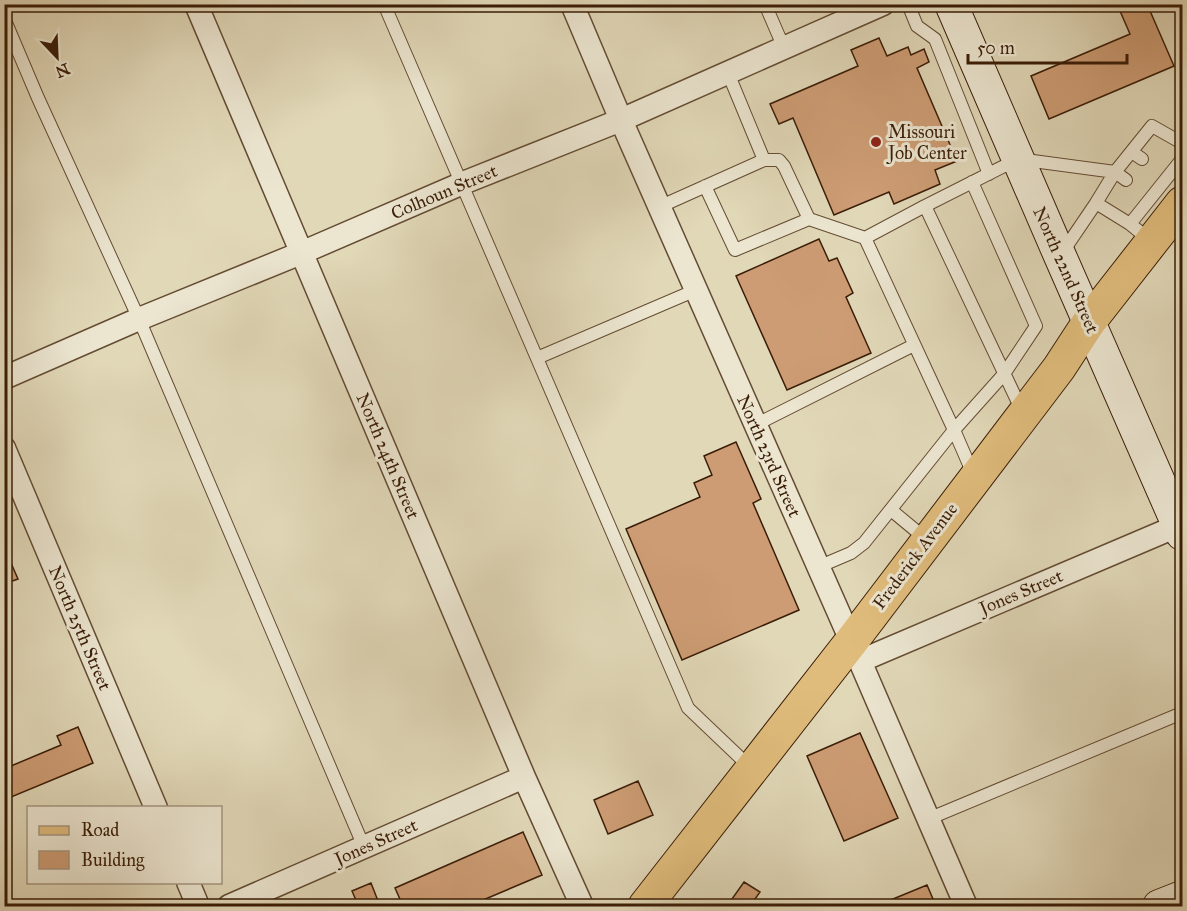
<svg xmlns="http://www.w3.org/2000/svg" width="1187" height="911" font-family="'IM FELL Great Primer',serif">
<rect width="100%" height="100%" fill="#e1d8b8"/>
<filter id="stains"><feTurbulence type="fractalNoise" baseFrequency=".00333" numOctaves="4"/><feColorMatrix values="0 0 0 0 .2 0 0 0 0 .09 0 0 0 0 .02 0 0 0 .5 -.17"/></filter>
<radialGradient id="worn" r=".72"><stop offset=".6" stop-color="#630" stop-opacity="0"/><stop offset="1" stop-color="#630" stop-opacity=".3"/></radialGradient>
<path fill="#cd9c74" stroke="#3a1d07" stroke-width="1.5" d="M1117,4H1147L1174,66L1049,119L1031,76L1130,34Z
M879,38L887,56L908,47L911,55L924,49L929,62L917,68L957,161L935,170L940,184L894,204L889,192L834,215L793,118L779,124L770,104L858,66L851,50Z
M819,239L829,261L837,258L853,293L846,297L871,353L787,390L736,276Z
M736,442L761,499L753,503L799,610L682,660L626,529L700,497L694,483L712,475L704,456Z
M4,547L18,579L4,584Z
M78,727L93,763L4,800V750L11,766L61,745L57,736Z
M860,733L898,818L844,841L807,756Z
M638,781L653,815L608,834L594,800Z
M523,832L542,875L469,906H403L395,888Z
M744,882L760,892L750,906H727Z
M371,883L380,906H354L358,905L352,891Z
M927,885L936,906H876Z"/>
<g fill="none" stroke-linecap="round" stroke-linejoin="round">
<defs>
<path id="lane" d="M384,4L688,708L751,768
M765,4L784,48
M908,4L917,26L935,39L989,174
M4,18L38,98L139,319L364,847
M1132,152L1142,159
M972,182L1036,326L1004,374L954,430L974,476
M705,186L735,250L809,219L784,166L779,160H764
M659,207L764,160L728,73
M809,219L865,238
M1130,224L1182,159
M1151,241L1130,224L1096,203L1115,172L1152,126L1182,143
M1062,253L1096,203
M537,358L696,290
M1023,413L925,206L1018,159L1115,172L1126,180
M755,425L914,345
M891,510L926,539
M818,567L851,553L864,543L954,430L865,238L925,206
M928,819L1182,713"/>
<path id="street" d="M196,4L524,777L582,906
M572,4L621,120L860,661L966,906
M4,378L139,319L301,253L463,183L621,120L883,4
M4,448L156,808
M860,661L1182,524
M188,882L198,906
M229,906L524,777"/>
<path id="secondary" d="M951,4L1060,256L1182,534
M1159,906L1182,897"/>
<path id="primary" d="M645,906L851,642L1059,368L1089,322L1182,203"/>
</defs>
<use href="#lane" stroke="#644c33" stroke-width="14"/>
<use href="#street" stroke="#644c33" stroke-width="25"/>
<use href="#secondary" stroke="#3a1d07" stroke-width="34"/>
<use href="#primary" stroke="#3a1d07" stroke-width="35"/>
<use href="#lane" stroke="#ece6d1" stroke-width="12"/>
<use href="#street" stroke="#ece6d1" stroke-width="22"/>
<use href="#secondary" stroke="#ece6d1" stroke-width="32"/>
<use href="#primary" stroke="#e0bc7c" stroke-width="33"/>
</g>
<circle fill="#8f2418" stroke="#ece6d1" stroke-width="2" cx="876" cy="142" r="6"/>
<g text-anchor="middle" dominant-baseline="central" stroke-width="6" stroke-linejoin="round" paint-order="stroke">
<g font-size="18" fill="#3a1d07" stroke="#ece6d1" text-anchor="start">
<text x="888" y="132">Missouri<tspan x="888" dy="21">Job Center</tspan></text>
</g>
<g font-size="18" fill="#3a1d07" stroke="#ece6d1">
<text transform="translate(444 192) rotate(-23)">Colhoun Street</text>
<text transform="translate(1066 270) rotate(66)">North 22nd Street</text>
<text transform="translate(388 456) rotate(67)">North 24th Street</text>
<text transform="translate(769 456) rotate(66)">North 23rd Street</text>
<text transform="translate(915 556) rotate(-53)">Frederick Avenue</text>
<text transform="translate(1021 592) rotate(-23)">Jones Street</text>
<text transform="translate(80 628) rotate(67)">North 25th Street</text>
<text transform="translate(376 842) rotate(-24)">Jones Street</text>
</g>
</g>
<rect width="1187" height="911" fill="none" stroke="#e1d8b8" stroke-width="24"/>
<rect x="6" y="6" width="1175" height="899" fill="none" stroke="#3a1d07" stroke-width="3"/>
<rect x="12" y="12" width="1163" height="887" fill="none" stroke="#3a1d07" stroke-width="1.5"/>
<rect x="27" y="806" width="195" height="78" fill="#ece6d1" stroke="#a59680" stroke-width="1.5"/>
<rect x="39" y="826" width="30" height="9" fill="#e0bc7c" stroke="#a59680" stroke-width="1.5"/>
<text x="81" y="836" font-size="18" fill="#3a1d07">Road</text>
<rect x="39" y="851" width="30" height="18" fill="#cd9c74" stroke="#a59680" stroke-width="1.5"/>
<text x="81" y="866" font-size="18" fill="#3a1d07">Building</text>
<g transform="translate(57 57) rotate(157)" stroke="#ece6d1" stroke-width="4.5" paint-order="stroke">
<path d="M0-4.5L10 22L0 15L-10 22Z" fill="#3a1d07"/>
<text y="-9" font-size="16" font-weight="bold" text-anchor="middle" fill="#3a1d07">N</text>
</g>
<path d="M968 54v9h159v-9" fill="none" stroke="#3a1d07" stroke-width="3"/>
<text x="977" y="54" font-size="18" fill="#3a1d07" stroke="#ece6d1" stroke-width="4.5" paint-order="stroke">50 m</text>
<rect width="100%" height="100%" filter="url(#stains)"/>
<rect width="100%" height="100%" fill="url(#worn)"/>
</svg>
